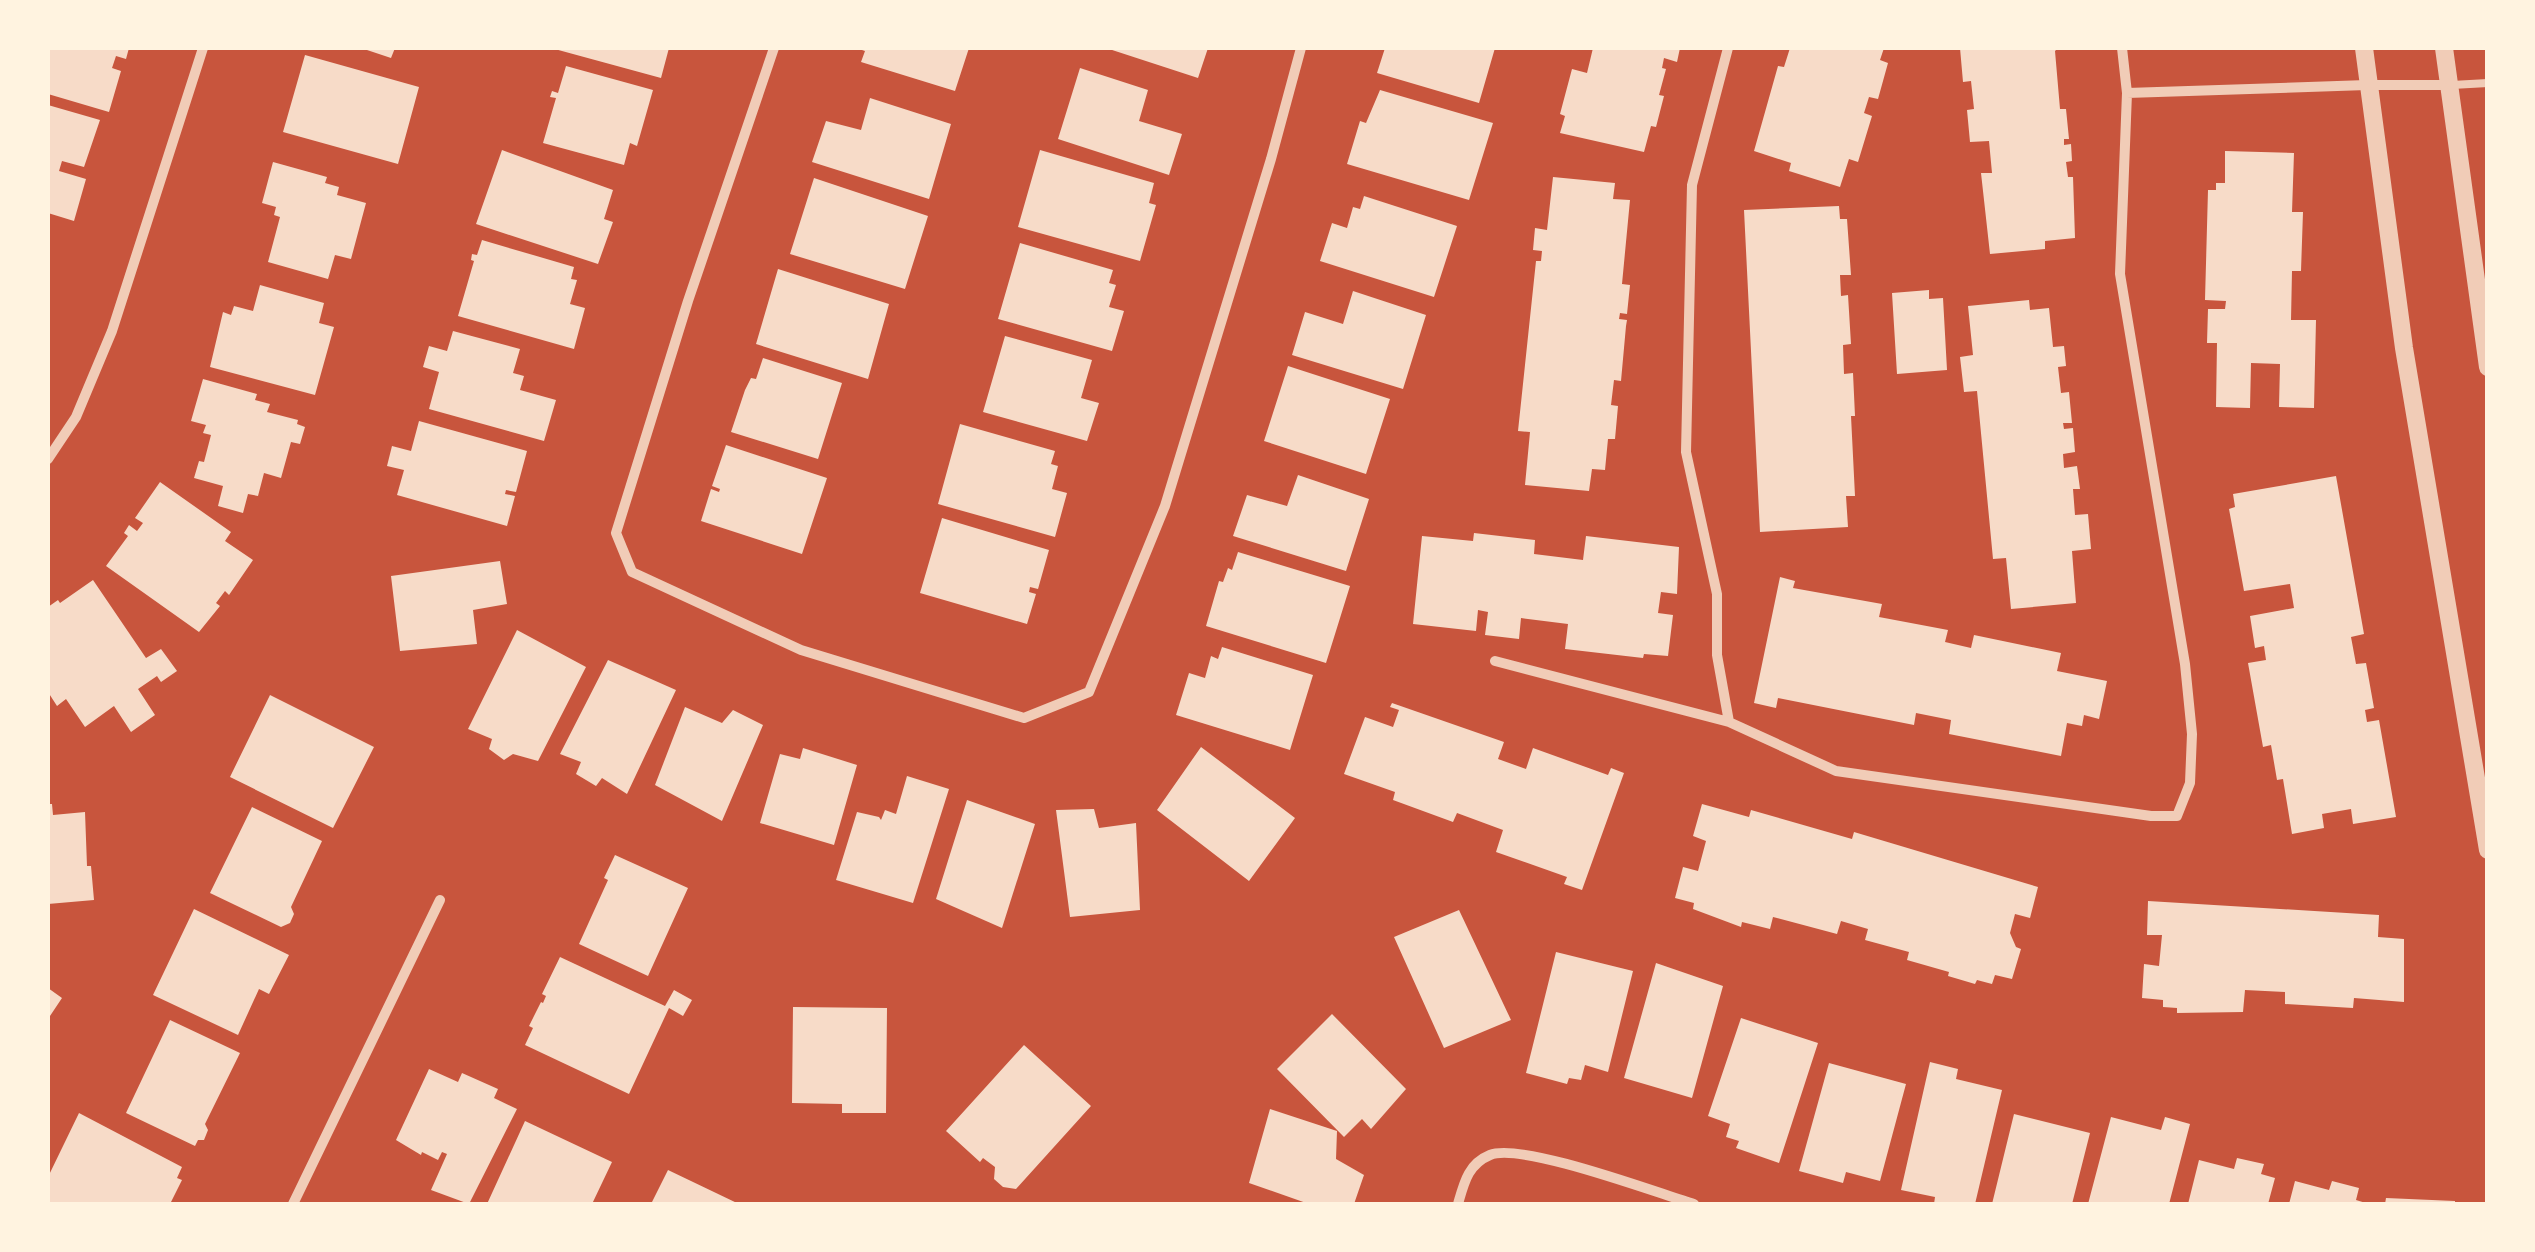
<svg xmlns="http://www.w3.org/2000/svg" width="2535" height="1252" font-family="Inter,sans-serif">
<rect width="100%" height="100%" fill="#c8553d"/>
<path fill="#f7dbc8" d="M48,48H129L126,59L116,56L112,68L121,71L109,112L48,94Z
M361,48H395L391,58Z
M551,48H669L661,78Z
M856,48H969L955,91L861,62L865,51Z
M1106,48H1208L1198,78Z
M1385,48H1495L1479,103L1377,73Z
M1593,48H1680L1677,62L1664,58L1662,68L1666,69L1659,95L1664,96L1656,127L1651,126L1644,152L1560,133L1565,116L1560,114L1572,69L1587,73Z
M1790,48H1884L1880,60L1888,63L1878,99L1869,97L1864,113L1872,116L1858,162L1849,159L1840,187L1789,171L1791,163L1754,151L1778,66L1784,67Z
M1960,48H2058L2055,51L2060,109H2066L2069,139H2064V145L2071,144L2072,161L2066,162L2068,177H2073L2075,238L2045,241V249L1990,254L1981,173H1992L1989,141L1970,142L1967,110L1974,109L1971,81L1963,82Z
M305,55L419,87L398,164L283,132Z
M566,66L653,90L637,146L630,143L624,165L543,143L556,98L550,97L552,91L558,93Z
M1080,68L1148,90L1139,121L1182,134L1169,175L1058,139Z
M1380,90L1493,123L1469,200L1347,164L1360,121L1366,123Z
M870,98L951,124L929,199L812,162L826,121L861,130Z
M48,105L100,120L84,167L62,161L59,171L86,179L74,221L48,213Z
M502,150L613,190L604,219L613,222L598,264L476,224Z
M1040,150L1154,183L1149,203L1156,205L1140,261L1018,227Z
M2225,151L2294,153L2292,212H2303L2301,271H2292L2291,320H2316L2314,408L2279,407L2280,364L2251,363L2250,408L2216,407L2217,343H2207L2208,309H2225L2226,301L2205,300L2208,190H2216V183H2225Z
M273,162L327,177L325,183L339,187L337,195L366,203L351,259L335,255L328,279L268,262L280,217L274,215L276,207L262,203Z
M1553,177L1615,183L1613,199L1630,200L1622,284L1630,285L1627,314L1620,313L1619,319L1627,320L1626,326L1621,381L1614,380L1611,405L1618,406L1615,439H1608L1605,470L1592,469L1589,491L1525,485L1530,432L1518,431L1536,261H1541L1542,251L1533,250L1535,228L1547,230Z
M814,178L928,216L905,289L790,254Z
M1364,196L1457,226L1434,297L1320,261L1332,223L1347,228L1353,207L1360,209Z
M1839,206L1840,219H1847L1851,275H1840L1841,296L1848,295L1851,344L1843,345L1844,374L1853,373L1855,416H1851L1855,496H1846L1848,527L1760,532L1744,210Z
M482,240L574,267L571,279L577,280L570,304L585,308L574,349L458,316L474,261L471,260L472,254L477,255Z
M1020,243L1113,270L1109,283L1116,285L1109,307L1124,311L1112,351L998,319Z
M778,269L889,304L868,379L756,344Z
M260,285L324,303L319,323L334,327L315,395L210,367L223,312L231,315L234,306L253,311Z
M1929,290V299L1943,298L1947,370L1897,374L1892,293Z
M1353,291L1426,315L1403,389L1292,355L1305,312L1343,324Z
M2029,300L2030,310L2049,308L2053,347L2064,346L2066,366L2058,367L2061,393L2069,392L2072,423H2063L2064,429L2073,428L2075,452L2063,454L2064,468L2077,466L2080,489H2073L2075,515L2088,514L2091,549L2072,551L2076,603L2011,609L2006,558L1993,559L1977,391L1964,392L1960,357L1973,355L1968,306Z
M453,331L520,349L513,373L524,376L520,390L556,400L544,441L429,409L439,372L423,367L429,346L447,351Z
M1005,336L1092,360L1081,398L1099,403L1087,441L983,412Z
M763,358L842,383L818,459L731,432L745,390L751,378L756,379Z
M1288,366L1390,399L1366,474L1264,441Z
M203,379L257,394L255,400L270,404L267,412L298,420L297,424L305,427L300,444L291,442L281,478L264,473L258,496L248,494L243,513L218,506L223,486L194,478L199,461L204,462L211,435L203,433L206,425L191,421Z
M419,421L527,451L516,492L506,490L505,494L515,496L507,526L397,495L404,470L387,466L392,446L411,451Z
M960,424L1055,451L1051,464L1058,466L1052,489L1067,493L1055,537L938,504Z
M726,445L827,478L802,554L701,521L711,489L719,492L720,489L712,486Z
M1298,475L1369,499L1346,571L1233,536L1247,495L1287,506Z
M2336,476L2364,634L2351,637L2356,664L2366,663L2374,708L2365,710L2367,722L2379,720L2396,817L2353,824L2351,809L2322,814L2324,828L2292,834L2283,779L2277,780L2271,745L2263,747L2248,663L2266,660L2264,646L2255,648L2250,616L2294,608L2290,584L2244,591L2229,509L2235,507L2233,494Z
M160,482L231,532L225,541L253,560L229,595L225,591L216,603L220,606L199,632L106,566L128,536L124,533L129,525L137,531L143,523L135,518Z
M942,518L1049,550L1038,589L1030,587L1029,592L1036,594L1027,624L920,593Z
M1474,533L1535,540L1534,554L1583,560L1586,536L1679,547L1677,594L1661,592L1658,613L1673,615L1668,656L1644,654L1643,658L1565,649L1568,624L1521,618L1519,639L1485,635L1488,612L1478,610L1476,631L1413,624L1422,536L1473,541Z
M1238,552L1350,586L1326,663L1206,626L1219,581L1223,582L1228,568L1232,570Z
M500,561L507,604L473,610L477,644L400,651L391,576Z
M1780,577L1795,581L1793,588L1882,604L1879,617L1948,630L1945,642L1971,648L1974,635L2061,653L2057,671L2107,681L2099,719L2084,715L2082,726L2067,723L2061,756L1949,734L1951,720L1916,713L1914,725L1778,698L1776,708L1754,703Z
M93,580L146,658L161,649L177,671L161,682L157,676L138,689L155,715L131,732L114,706L85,727L66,699L57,706L48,692V607L58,600L60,603Z
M517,630L586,667L538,761L513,754L504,760L489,749L492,739L468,729Z
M1222,647L1313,675L1290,750L1176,715L1189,673L1205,678L1211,656L1218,659Z
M608,660L676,690L627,794L602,778L596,786L576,774L581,762L560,754Z
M270,695L374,747L333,828L230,777Z
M1392,703L1504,742L1498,759L1526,769L1533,748L1608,775L1611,768L1624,773L1582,890L1564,884L1567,877L1496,852L1503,830L1457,813L1453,822L1393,800L1395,792L1344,774L1365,717L1393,727L1399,710L1390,707Z
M685,707L722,723L733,710L763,725L722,821L655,785Z
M1201,747L1295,818L1249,881L1157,810Z
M803,748L857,765L834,845L760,823L780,754L800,759Z
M907,776L949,789L913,903L836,880L857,812L879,817L881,820L885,810L896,814Z
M967,800L1035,824L1002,928L936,899Z
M48,804H52L53,815L85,812L87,866H91L94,900L48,904Z
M1702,804L1749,817L1751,810L1852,839L1854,832L2038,887L2030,918L2015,914L2010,933L2016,947L2021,949L2012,979L1995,975L1992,984L1977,980L1975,984L1948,976L1949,972L1907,960L1909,952L1865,940L1868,929L1841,921L1837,934L1773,917L1770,929L1742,922L1741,927L1693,909L1694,903L1675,898L1683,867L1698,871L1706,841L1693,836Z
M252,807L322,841L291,907L294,914L290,923L281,927L210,893Z
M1094,809L1099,828L1136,823L1140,910L1070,917L1056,810Z
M615,855L688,888L648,976L579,944L608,880L604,878Z
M2148,901L2379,915L2378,937L2404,939V1002L2354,998L2353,1008L2285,1004V992L2245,990L2243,1012L2177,1013V1008L2163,1007V1000L2142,998L2144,964L2159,966L2162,935H2147Z
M194,909L289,955L269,994L259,989L238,1035L153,995Z
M1459,910L1511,1020L1444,1048L1394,937Z
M1556,952L1633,971L1608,1072L1585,1065L1581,1080L1569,1078L1567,1084L1526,1073Z
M560,957L665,1006L674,990L692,1000L683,1016L669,1008L629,1094L525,1045L533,1028L529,1026L541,1002L543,1003L546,996L542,994Z
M1656,963L1723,986L1692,1098L1624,1078Z
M48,988L62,998L48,1019Z
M793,1007L887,1008L886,1113H842V1104L792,1103Z
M1332,1014L1406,1089L1371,1129L1362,1119L1344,1137L1277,1069Z
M1741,1018L1818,1043L1779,1163L1736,1148L1739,1141L1726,1137L1730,1124L1708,1116Z
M170,1020L240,1053L205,1124L208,1130L204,1140H198L195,1146L126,1113Z
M1024,1045L1091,1106L1016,1189L1003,1187L994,1179L995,1167L983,1158L980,1162L946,1131Z
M1930,1062L1958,1069L1956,1079L2002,1090L1975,1204H1934L1935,1197L1901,1190Z
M1829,1063L1906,1084L1880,1181L1846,1172L1843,1183L1799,1171Z
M429,1069L458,1082L462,1073L498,1089L494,1098L517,1109L469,1204L431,1190L447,1154L442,1152L438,1160L422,1152L421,1155L396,1140Z
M1270,1109L1337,1131L1336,1159L1364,1175L1354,1204H1309L1249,1183Z
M79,1113L182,1167L177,1178L182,1180L170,1204L48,1202V1177Z
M2014,1114L2090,1133L2072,1204H1992Z
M2111,1117L2161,1130L2165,1117L2190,1124L2169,1204H2088Z
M525,1121L612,1162L592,1204H487Z
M2237,1158L2264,1164L2261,1174L2275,1178L2268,1204H2188L2199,1160L2234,1169Z
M668,1170L739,1204H651Z
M2295,1181L2329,1190L2332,1181L2359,1188L2356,1200L2369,1204H2289Z
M2386,1198L2455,1201V1204H2385Z"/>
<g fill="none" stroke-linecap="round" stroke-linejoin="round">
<path stroke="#f1ccb7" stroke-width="8" d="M2452,85L2488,83"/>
<path stroke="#f1ccb7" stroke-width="10" d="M774,48L688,301L616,533L632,572L801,650L1024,718L1089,692L1165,506L1271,159L1301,48
M1728,48L1692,185L1686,452L1717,594V655L1729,722
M2127,93L2367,85H2447
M48,459L76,417L112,331L203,48
M1495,661L1729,722L1836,771L2151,816H2177L2190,783L2192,734L2185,664L2120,274L2127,93L2122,48
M293,1204L440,900
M1458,1204C1464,1183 1468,1164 1490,1155C1521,1142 1657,1193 1694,1204"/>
<path stroke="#f1ccb7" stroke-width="18" d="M2364,48L2404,348L2488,850
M2444,48L2488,367"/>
</g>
<rect width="2535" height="1252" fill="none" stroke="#fff3e0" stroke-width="100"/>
</svg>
